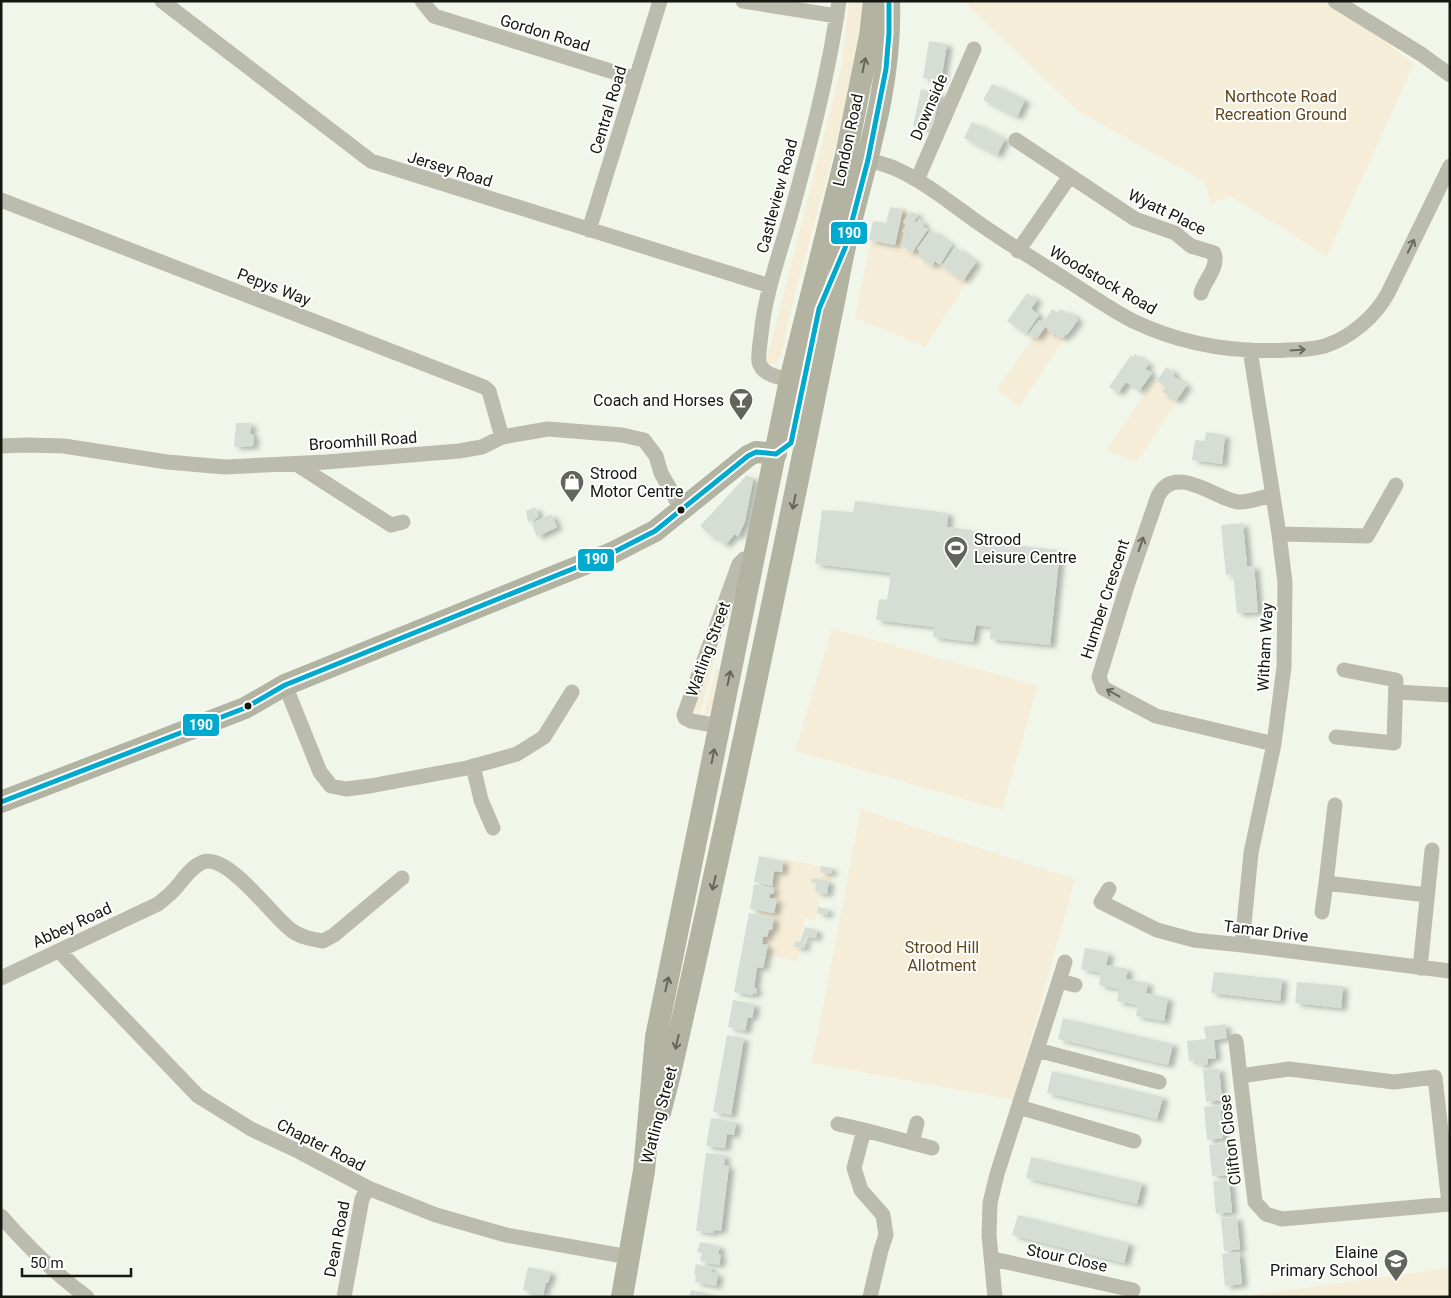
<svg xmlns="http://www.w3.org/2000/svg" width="1451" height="1298" font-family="Roboto,sans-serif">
<defs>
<filter id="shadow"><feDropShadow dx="5.5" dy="3" stdDeviation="2.5" flood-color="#0004"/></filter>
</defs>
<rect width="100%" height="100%" fill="#f0f7ea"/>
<path fill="#f5edd8" d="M849,1H863L860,45L831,163L795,294L781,356L776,364L766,363L842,64Z
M963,1H1334L1414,64L1327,256L1230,196L1211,205L1205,182L1078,111Z
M906,206L905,212L908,215L907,225L902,231L905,234L901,245L912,253L928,229L930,231L917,249L932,265L935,261L963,281L972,268L975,269L925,347L883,329L855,319L871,240L895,245L903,209Z
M1045,327L1048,328L1047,330L1055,333L1057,336L1066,334L1067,335L1019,407L997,389L1034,336L1037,338Z
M1154,380L1166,387L1163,393L1176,401L1188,385L1137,462L1106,451Z
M832,628L1038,686L1002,810L795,751Z
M716,646L712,670L699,717L694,715L692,711Z
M716,668L718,670L717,692L711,713L703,717Z
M861,809L1075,879L1014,1100L812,1063Z
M783,859L832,868L831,881L812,878L811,882L816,883L815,892L820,893L816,920L805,919L800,942H795L794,947L800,948L798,961L766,955L762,944L763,937H767L769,930L760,916L761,911L774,913L776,899L769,898L774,888L772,886L774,871L782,872Z
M1450,1268V1297H1236Z"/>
<path fill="#d6ddd4" filter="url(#shadow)" d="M929,41L947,44L941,81L923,78Z
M992,84L1025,100L1017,117L983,100Z
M921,89L940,93L932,130L913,126Z
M972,122L1005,139L997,155L964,138Z
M890,207L903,209L895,245L869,240L873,221L886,223Z
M911,211L918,215L914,221L916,223L919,219L924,223L922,226L928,229L912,253L901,245L905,234L902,231L907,225L903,222Z
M931,230L952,245L940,265L935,261L932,266L918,256L921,252L917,249Z
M955,247L976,262L963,281L942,266Z
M1027,293L1037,300L1031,309L1039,315L1026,334L1007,321Z
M1052,309L1058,313L1061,309L1069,314L1070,312L1078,320L1067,335L1066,334L1063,338H1060L1055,333L1054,335L1047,330L1048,328L1045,327L1037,338L1034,336L1032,338L1028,335L1039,320L1043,323Z
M1135,354L1149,364L1145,369L1152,373L1139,391L1126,382L1118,393L1109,387L1131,355L1133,357Z
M1166,367L1175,373L1173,376L1187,385L1176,401L1162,392L1166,387L1157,381Z
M236,423H251L250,434L254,435L253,446L234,447Z
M1206,432L1225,435L1222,464L1192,460L1195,440L1205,441Z
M747,475L753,478V481L745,521L738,537L735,534L725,545L715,536L713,538L700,526Z
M855,501L948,513L947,527L971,530L976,536V541L1060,550L1050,645L990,639L991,627L976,625L973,642L933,637L934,627L876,620L879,599L887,600L891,573L815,564L822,510L853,512Z
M535,507L539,517L528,522L526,511Z
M551,514L557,527L537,537L532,523Z
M1243,523L1247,566H1254L1258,612L1237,613L1233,574L1226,575L1221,525Z
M759,856L783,861L782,872L774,871L772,886L754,882Z
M821,866L832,868L831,874L820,872Z
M812,878L829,881L827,894L815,892L816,883L811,882Z
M754,884L774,888L773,894H770L769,898L777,899L774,913L750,909Z
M818,907L828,909L827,915L817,913Z
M749,913L774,918L772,930H769L767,937H763L762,944L768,945L763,968L757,967L754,988H757L756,994L753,993L752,995L734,992Z
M805,927L817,930L816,938L806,936L805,942H800Z
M795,941L805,943L804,948L794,947Z
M1085,948L1109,953L1106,965L1128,969L1126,979L1148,983L1146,993L1168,998L1164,1021L1136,1016L1138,1005L1117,1001L1119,989L1099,985L1101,973L1081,969Z
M1214,972L1282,979L1280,1001L1211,993Z
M1297,982L1343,986L1341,1008L1295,1003Z
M733,1000L755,1004L752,1018L748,1017L745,1031L728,1027Z
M1063,1018L1173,1044L1168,1065L1058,1039Z
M1225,1024L1227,1038L1214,1040L1216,1058L1207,1059L1208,1064L1198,1065L1197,1060L1189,1061L1187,1041L1206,1039L1204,1027Z
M727,1035L744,1038L731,1115L713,1112Z
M1219,1068L1222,1100L1206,1102L1203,1070Z
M1052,1071L1163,1097L1157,1119L1047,1093Z
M1220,1105L1223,1138L1207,1140L1204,1107Z
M711,1118L736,1122L734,1135L727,1134L725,1148L706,1146Z
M1225,1143L1228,1175L1212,1176L1209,1145Z
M706,1153L725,1155L724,1165L729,1166L721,1231L714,1230L713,1233L696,1231Z
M1031,1157L1142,1183L1137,1204L1026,1178Z
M1229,1180L1232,1212L1216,1214L1213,1181Z
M1018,1215L1129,1243L1124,1263L1012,1235Z
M1237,1217L1240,1249L1224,1251L1221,1218Z
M700,1242L720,1246L718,1254L721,1255L719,1265L700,1261L702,1253L697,1252Z
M1239,1252L1242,1284L1225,1286L1222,1254Z
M696,1264L712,1268L711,1272L718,1274L716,1286L695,1282L696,1275H694Z
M528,1267L551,1272L548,1283H546L543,1295L523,1290Z
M691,1290L710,1294L709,1297H689Z"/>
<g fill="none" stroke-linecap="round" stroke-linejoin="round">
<path stroke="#bcbcae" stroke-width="15" d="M162,1L371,161L770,286
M422,1L434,16L636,79
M743,1L837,16
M1335,1L1421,54L1450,75
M1016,140L1135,219L1175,233L1191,246L1214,253C1219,268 1205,279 1201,293
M858,158C870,161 882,163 894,168C926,182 954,206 983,226C1009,244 1035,260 1062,277C1086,292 1108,308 1133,321C1181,344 1235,353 1288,350C1300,350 1313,349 1325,346C1351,337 1375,317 1388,293L1450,166
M917,180L974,49
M1,200L484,387L489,391L502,437
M589,230L660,1
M1018,251L1070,176
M790,380C779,377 762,375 759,362C758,354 760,344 761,335C765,292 781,251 792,210C811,141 829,72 839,1
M1,446L27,445L64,446L167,462L225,467L326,462L459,451L482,447L502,437L548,429L622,435L644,440L656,456L661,473L682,510
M296,464L391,525L403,522
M1273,495C1263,497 1247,503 1238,502C1217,500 1175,462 1158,496L1127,586L1099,677L1103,688L1156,716L1274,744
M1279,534L1367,536L1396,485
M285,685L320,772L331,786L346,789L370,786L467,768L517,754L544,737L572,692
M1396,692L1450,695
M719,726L691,721L685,718L684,715L739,564L744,559L754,560
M1336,737L1394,743L1396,680L1344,670
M473,766L481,800L493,828
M1335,805L1326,883L1427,895
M1109,889L1101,902L1157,930L1194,940L1242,945L1450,971
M1322,912L1326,883
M1242,945L1251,853L1274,744L1284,667L1285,582L1279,534L1250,350
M59,951L198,1096L251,1129L300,1152L368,1188L436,1215L506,1235L629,1257
M1420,968L1432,850
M1,978L158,904C163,900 168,896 173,891C182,882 190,867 203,862C228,853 272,916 291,930C300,937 311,939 323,941L334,935L402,878
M1059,981L1065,962
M1236,1041L1240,1076
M1037,1050L1159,1082
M1019,1107L1134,1141
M838,1124L864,1130
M912,1143L917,1123
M1449,1204L1435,1077L1394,1082L1289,1069L1240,1076L1255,1202L1266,1214L1282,1219L1450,1204
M1,1216C27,1246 55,1274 87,1297
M993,1259L1133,1290
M344,1297L362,1199L368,1188
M870,1297L881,1250L886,1235L883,1215L861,1190L854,1168L864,1130L932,1148
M995,1297L989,1235L990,1203L997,1174L1059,981L1075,985"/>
<path stroke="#b3b3a2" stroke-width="22" d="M1,802L245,708L285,685L612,553L655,531L748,456L756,452L776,454
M660,1113L669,1078C727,825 780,571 831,316C837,289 841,261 848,234C867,157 892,82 889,1
M622,1297L644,1171L656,1037L790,380L846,155L870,36L874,1"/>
<defs>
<path id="bus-1" d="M776,454L791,443L819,309L845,248L868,160L886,69L889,33V1
M1,802L245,708L285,685L612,553L655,531L748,456L756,452L776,454"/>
</defs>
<use href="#bus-1" stroke="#fff" stroke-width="9"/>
<use href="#bus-1" stroke="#00a9ce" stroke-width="5"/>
</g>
<defs><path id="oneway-shaft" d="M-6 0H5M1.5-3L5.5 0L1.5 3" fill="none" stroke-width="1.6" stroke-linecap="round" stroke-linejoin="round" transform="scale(1.25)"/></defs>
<g stroke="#646659">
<use href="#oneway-shaft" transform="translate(864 65) rotate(-78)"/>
<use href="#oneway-shaft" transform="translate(794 502) rotate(101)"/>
<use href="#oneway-shaft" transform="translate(729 678) rotate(-78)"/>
<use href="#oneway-shaft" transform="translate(713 756) rotate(-79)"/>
<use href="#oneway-shaft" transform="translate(714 883) rotate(103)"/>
<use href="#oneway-shaft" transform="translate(667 984) rotate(-77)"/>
<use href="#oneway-shaft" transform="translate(677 1042) rotate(103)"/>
</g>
<g stroke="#686a5f">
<use href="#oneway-shaft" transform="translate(1411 246) rotate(-64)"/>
<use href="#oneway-shaft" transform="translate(1298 350) rotate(-4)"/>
<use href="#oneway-shaft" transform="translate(1141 544) rotate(-71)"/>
<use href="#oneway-shaft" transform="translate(1113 693) rotate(-151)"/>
</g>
<defs>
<symbol id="bar-pin" viewBox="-11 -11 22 30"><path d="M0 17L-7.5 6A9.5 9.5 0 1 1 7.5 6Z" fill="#61665c" stroke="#fff"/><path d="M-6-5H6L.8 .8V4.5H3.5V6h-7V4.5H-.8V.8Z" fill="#fff"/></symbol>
<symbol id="shop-pin" viewBox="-11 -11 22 30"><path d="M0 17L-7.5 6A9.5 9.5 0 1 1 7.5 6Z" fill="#61665c" stroke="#fff"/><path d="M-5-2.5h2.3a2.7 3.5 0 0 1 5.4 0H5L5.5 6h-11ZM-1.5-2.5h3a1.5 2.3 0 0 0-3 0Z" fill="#fff"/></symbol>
<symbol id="stadium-pin" viewBox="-11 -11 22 30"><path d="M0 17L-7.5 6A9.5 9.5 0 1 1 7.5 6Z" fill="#61665c" stroke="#fff"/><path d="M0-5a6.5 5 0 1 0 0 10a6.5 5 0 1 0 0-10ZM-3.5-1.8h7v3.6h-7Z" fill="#fff"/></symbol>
<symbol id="school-pin" viewBox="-11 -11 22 30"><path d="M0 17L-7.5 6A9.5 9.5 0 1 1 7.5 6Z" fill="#61665c" stroke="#fff"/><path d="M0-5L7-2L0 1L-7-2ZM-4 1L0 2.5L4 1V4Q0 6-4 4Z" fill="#fff"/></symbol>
</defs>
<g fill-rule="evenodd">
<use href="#bar-pin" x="727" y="386" width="28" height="38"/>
<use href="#shop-pin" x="558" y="468" width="28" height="38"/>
<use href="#stadium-pin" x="942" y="534" width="28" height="38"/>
<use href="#school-pin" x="1382" y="1247" width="28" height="38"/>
</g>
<g fill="#141810" stroke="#fff" stroke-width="2">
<circle cx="681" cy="510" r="4.5"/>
<circle cx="248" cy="706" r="4.5"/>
</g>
<g text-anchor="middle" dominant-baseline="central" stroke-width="4" stroke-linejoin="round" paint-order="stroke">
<g font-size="16" fill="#141810" stroke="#fff">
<text transform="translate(545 33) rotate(17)">Gordon Road</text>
<text transform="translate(929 107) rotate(-67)">Downside</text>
<text transform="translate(608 110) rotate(-73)">Central Road</text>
<text transform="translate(848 140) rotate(-78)">London Road</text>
<text transform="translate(450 169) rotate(17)">Jersey Road</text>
<text transform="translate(777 196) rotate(-75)">Castleview Road</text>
<text transform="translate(1167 212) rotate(26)">Wyatt Place</text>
<text transform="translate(1103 280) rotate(30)">Woodstock Road</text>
<text transform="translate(274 287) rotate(21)">Pepys Way</text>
<text transform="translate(363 441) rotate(-4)">Broomhill Road</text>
<text transform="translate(1105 599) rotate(-72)">Humber Crescent</text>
<text transform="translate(1265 647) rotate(-87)">Witham Way</text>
<text transform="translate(708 649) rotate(-70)">Watling Street</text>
<text transform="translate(72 925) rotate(-25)">Abbey Road</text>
<text transform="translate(1266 931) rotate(7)">Tamar Drive</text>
<text transform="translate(659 1115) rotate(-75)">Watling Street</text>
<text transform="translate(1230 1140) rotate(-97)">Clifton Close</text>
<text transform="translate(321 1145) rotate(27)">Chapter Road</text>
<text transform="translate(337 1239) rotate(-79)">Dean Road</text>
<text transform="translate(1067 1258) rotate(12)">Stour Close</text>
</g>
<g font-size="16" fill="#62471a" stroke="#fff">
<text x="1281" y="96">Northcote Road<tspan x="1281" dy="18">Recreation Ground</tspan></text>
<text x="942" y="947">Strood Hill<tspan x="942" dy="18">Allotment</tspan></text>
</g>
<g font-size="16" fill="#141810" stroke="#fff" text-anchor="end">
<text x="724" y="400">Coach and Horses</text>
<text x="590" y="473" text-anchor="start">Strood<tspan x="590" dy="18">Motor Centre</tspan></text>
<text x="974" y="539" text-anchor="start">Strood<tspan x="974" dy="18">Leisure Centre</tspan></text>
<text x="1378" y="1252">Elaine<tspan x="1378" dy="18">Primary School</tspan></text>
</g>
</g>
<g stroke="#fff" stroke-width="2">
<rect x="830" y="221" width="38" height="24" rx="5" fill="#00a9ce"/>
<rect x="577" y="548" width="38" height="24" rx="5" fill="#00a9ce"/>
<rect x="182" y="713" width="38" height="24" rx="5" fill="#00a9ce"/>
</g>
<g font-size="14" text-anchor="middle" font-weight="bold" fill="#fff">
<text x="849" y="238">190</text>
<text x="596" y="564">190</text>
<text x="201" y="730">190</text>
</g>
<rect width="1451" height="1298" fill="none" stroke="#141810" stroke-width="5"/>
<path d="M22 1268v8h109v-8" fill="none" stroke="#141810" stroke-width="2.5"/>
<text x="30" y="1268" font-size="15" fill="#141810" stroke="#ffffff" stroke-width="4" paint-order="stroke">50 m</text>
</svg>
